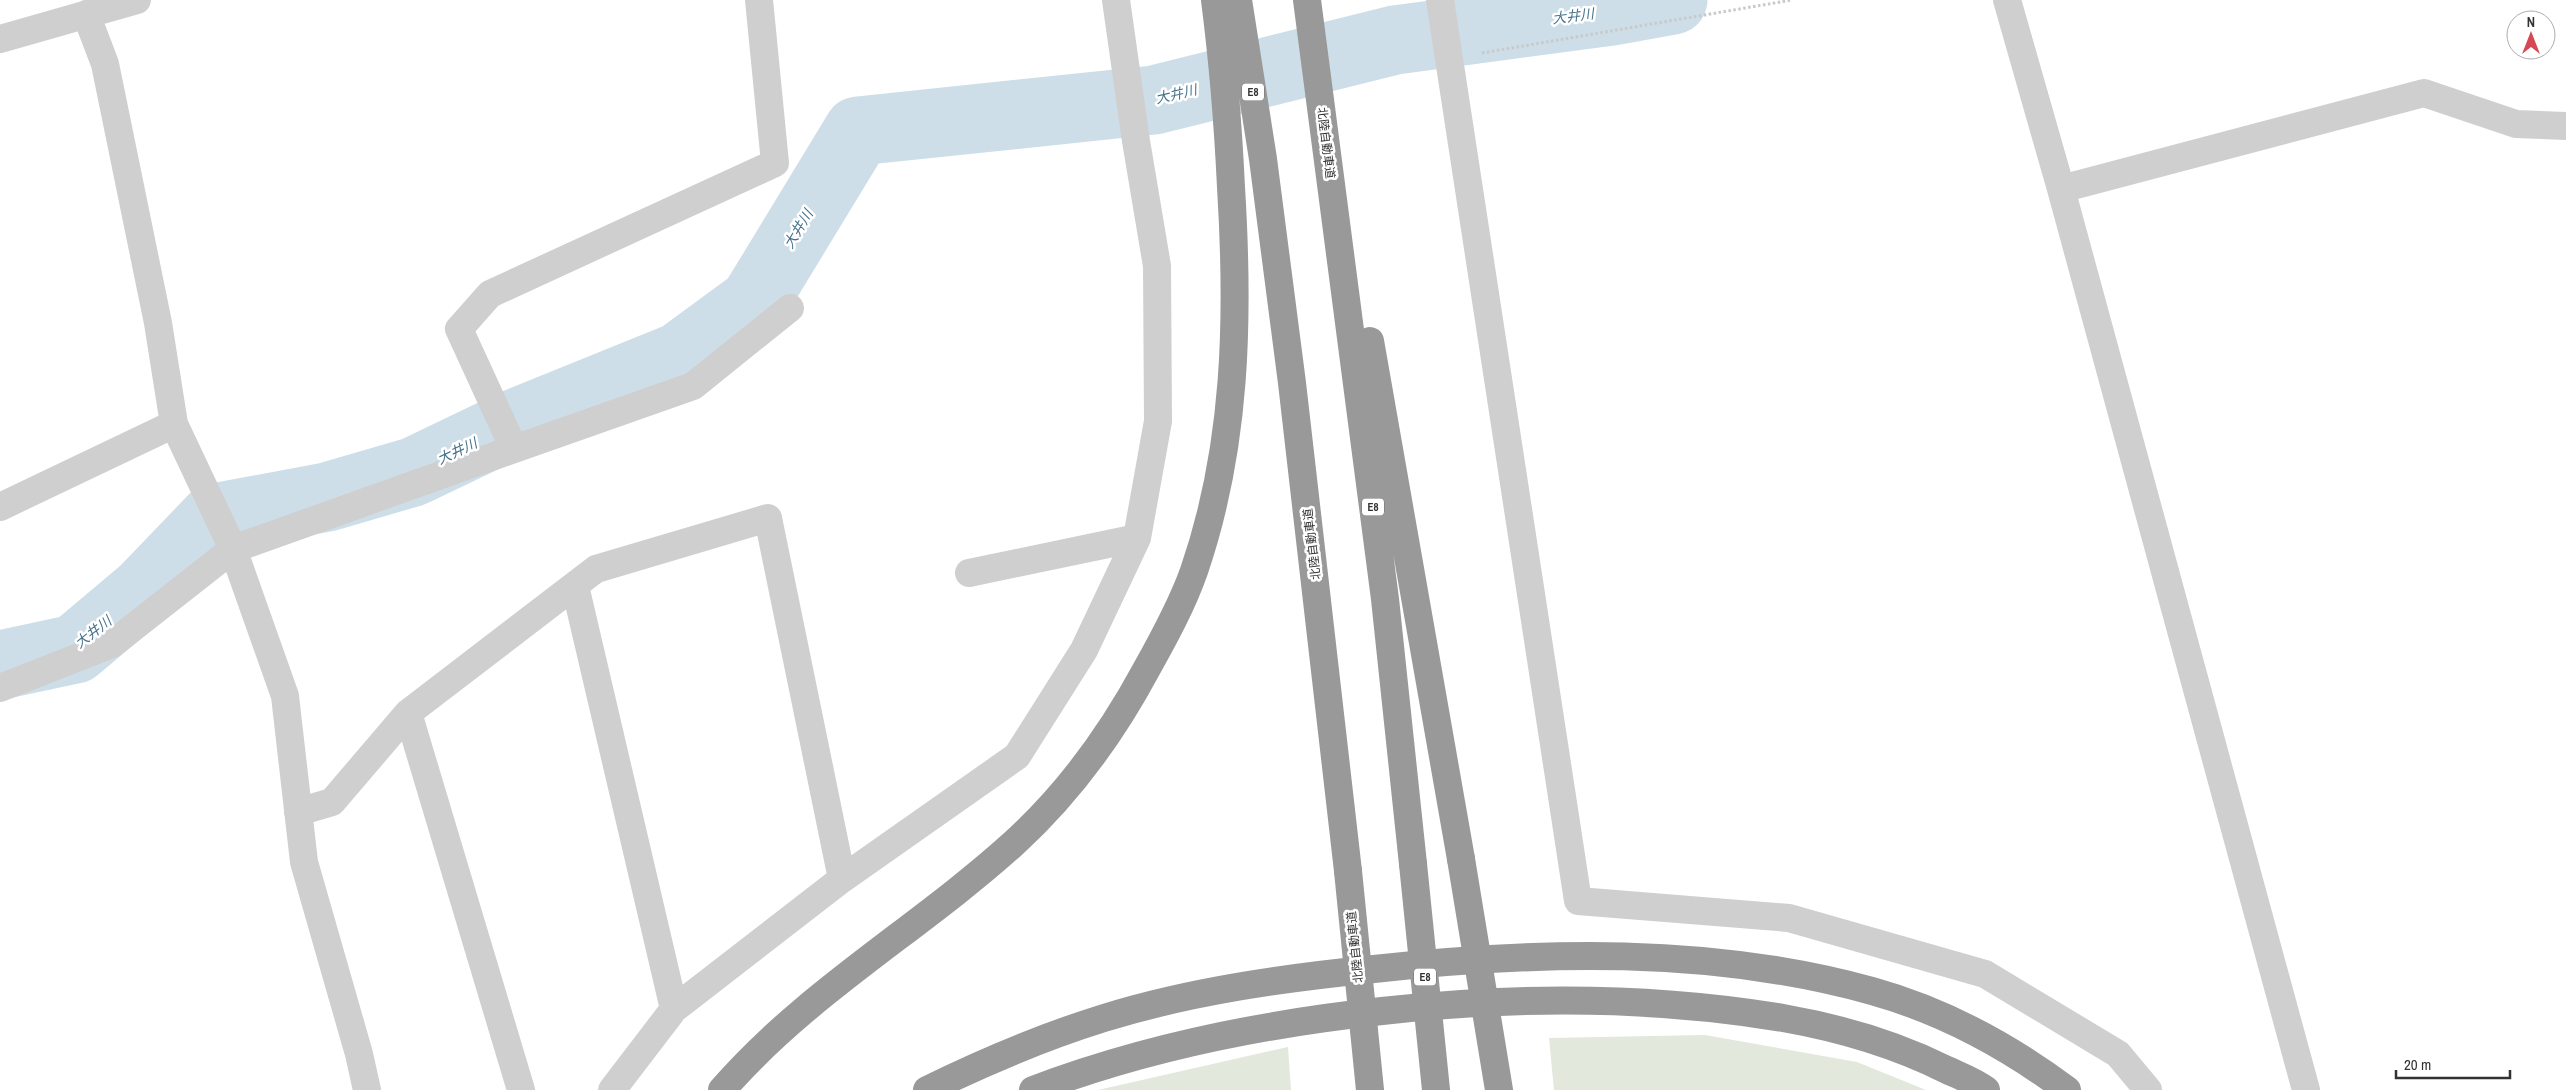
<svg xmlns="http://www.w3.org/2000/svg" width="2566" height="1090" font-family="'Archivo Narrow','Noto Sans JP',sans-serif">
<rect width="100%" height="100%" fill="#fff"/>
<path fill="#e2e8dc" d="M1705,1035L1857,1062L1926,1090H1554L1549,1038Z
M1288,1047L1291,1090H1098Z"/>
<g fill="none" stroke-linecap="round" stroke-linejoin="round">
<path stroke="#cddee8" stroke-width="69" d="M0,665L75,649L144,591L214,518L327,497L413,472L511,425L679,357L754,302L858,131L1154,100L1395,40L1612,11L1673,0"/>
<path stroke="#c9c9c9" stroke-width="3" stroke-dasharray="2.5 2.5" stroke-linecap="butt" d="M1482,53L1792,0"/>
<path stroke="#cfcfcf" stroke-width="28" d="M1440,0L1578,901L1789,918L1985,974L2118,1054L2148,1090
M2007,0L2061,189L2306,1090
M0,39L137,0
M2061,189L2424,93L2516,124L2566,126
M514,449L693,386L790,308
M0,507L174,424
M969,573L1137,538
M575,586L674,1009
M0,688L112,644L233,549L174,424L158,323L105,64L86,14
M298,812L332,802L408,713
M367,1090L359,1054L304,862L285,696L233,549L514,449L459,329L490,294L775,163L759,0
M521,1090L408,713L596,569L768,518L842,879
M612,1090L674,1009L842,879L1017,756L1084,650L1137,538L1158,421L1157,266L1136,141L1116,0"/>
<path stroke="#999" stroke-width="28" d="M1238,0L1263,159L1292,383L1348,871
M1307,0L1385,599L1413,864
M1370,341L1461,859
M722,1090C806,993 919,929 1013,844C1068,794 1111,735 1146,670C1164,638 1182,605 1194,571C1237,446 1239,317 1231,187C1228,125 1223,62 1215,0
M927,1090C984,1062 1043,1037 1104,1018C1191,991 1284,978 1374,969C1539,951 1710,946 1872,991C1944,1011 2008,1046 2067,1090
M1033,1090C1146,1047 1262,1024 1382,1011C1516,996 1650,996 1783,1018C1840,1028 1895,1044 1947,1070C1960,1076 1974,1081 1986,1090"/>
<path stroke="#999" stroke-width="28" d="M1461,859L1499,1090
M1413,864L1436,1090
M1348,871L1370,1090"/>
</g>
<g text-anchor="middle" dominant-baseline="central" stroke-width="5" stroke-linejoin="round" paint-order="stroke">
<g fill="#fff" stroke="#707070" stroke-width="1">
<rect x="1242" y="83.5" width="22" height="17" rx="4"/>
<rect x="1362" y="498.5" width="22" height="17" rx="4"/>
<rect x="1414" y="968.5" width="22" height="17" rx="4"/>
</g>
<g font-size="11" font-weight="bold" fill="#323232">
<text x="1253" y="92">E8</text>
<text x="1373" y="507">E8</text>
<text x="1425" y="977">E8</text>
</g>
<g font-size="12" fill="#323232" stroke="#fff">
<text transform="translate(1326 143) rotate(83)">北陸自動車道</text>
<text transform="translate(1312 544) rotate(-97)">北陸自動車道</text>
<text transform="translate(1355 947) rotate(-96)">北陸自動車道</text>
</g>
<g font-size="14" font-style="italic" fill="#47728c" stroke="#fff">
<text transform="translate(1573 16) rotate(-7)">大井川</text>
<text transform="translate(1176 94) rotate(-13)">大井川</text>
<text transform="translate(798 229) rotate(-59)">大井川</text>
<text transform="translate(457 451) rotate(-25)">大井川</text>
<text transform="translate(93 632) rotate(-38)">大井川</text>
</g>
</g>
<g transform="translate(2531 35)"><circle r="24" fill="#ffffff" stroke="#adadad"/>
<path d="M0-4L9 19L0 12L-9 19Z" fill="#d44954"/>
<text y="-8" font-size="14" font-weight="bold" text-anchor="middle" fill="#323232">N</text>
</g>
<path d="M2396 1070v8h114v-8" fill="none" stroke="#323232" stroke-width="2.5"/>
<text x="2404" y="1070" font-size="15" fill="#323232" stroke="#ffffff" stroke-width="4" paint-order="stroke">20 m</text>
</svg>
